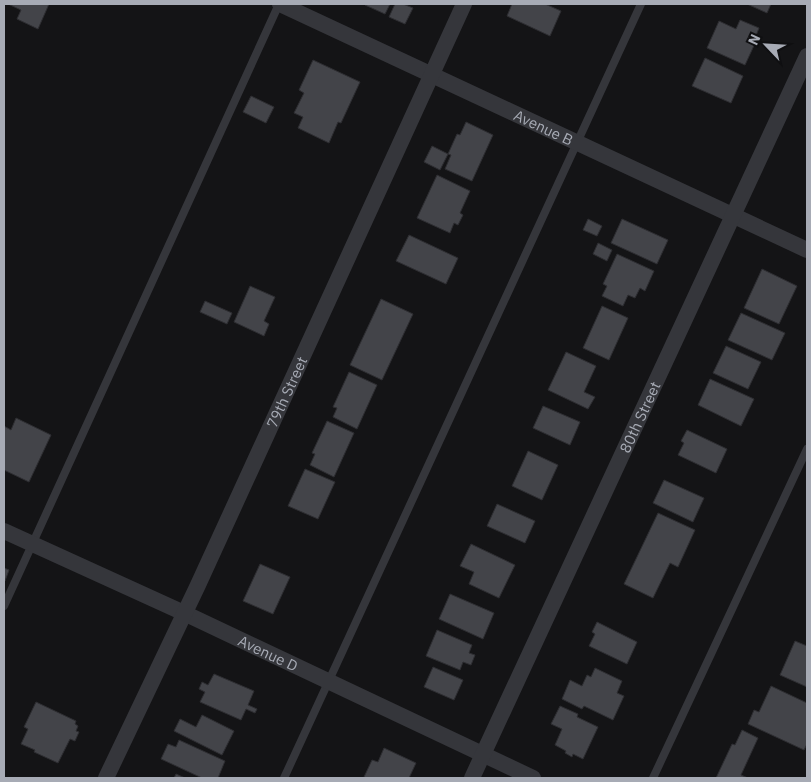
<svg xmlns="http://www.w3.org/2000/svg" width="811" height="782" font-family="'IBM Plex Sans',sans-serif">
<rect width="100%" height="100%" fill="#141416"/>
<path fill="#434449" stroke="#2e2e32" d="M8,4H49L38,29L17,19L21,10Z
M366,4H390L385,14L365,5Z
M395,4H403L413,8L405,24L389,17Z
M512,4H545L561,11L550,36L507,16Z
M747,4H771L767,13Z
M740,20L759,28L755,38L757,39L745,65L707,48L719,21L736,29Z
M705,58L743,76L731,103L692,86Z
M313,60L360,82L341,123L338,122L329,143L298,128L303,117L294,113L304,93L299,90Z
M251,96L274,107L266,123L243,112Z
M466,122L493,135L472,181L445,169L451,155L448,154L457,134L460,135Z
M432,146L448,154L440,170L424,162Z
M437,175L470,191L460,213L463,215L458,225L454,223L450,233L417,218Z
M588,219L602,226L597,236L583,230Z
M622,219L668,240L657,264L611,243Z
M409,235L458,258L446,284L396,261Z
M598,243L612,250L607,261L593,254Z
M617,254L654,271L645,291L640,288L635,298L628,295L623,306L602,296L607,286L603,284Z
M762,269L797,286L779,324L744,308Z
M250,286L275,297L264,321L269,324L264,336L234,322Z
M381,299L413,314L382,380L350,365Z
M205,301L232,313L227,324L200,312Z
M602,306L628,318L609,360L583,348Z
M741,313L785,333L772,360L728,340Z
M726,346L761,362L748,389L713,373Z
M566,352L596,366L584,392L595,397L588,409L548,390Z
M349,372L377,385L357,429L333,417L337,408L333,407Z
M710,379L754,399L741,426L698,405Z
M543,406L580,422L570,445L533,428Z
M16,418L51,435L29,482L4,470V426L11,430Z
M327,421L354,433L334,477L310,465L315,454L312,453Z
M687,430L727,449L716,473L678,455L684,443L681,441Z
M528,451L558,465L542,500L512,486Z
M305,469L335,482L318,519L288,506Z
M664,480L704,498L693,522L653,503Z
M497,504L535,521L525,543L487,526Z
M658,513L695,530L678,567L670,563L653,598L624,584Z
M471,544L515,565L499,598L469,584L474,572L460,566Z
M260,564L290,577L273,614L243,601Z
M4,568L9,570L5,581L4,580Z
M450,594L494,613L483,639L439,619Z
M597,622L637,642L627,664L589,646L595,634L592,632Z
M437,630L472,645L469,653L475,655L471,665L463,662L460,670L426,656Z
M795,641L807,646V687L780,675Z
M433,667L463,680L454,700L424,687Z
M595,668L622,681L617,693L624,696L613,720L584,706L582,709L562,699L570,680L582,686L587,675L591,677Z
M214,674L254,691L248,705L257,709L255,713L246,709L241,720L200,702L205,692L199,689L202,682L208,685Z
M771,686L807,703V744L804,750L748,724L754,710L759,712Z
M36,702L76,721L75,724L78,726L76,731L79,732L75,741L70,739L58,763L34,752L35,750L21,744L28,729L24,727Z
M560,706L578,714L577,717L598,727L583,759L573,754L572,757L565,753L566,751L555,745L562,729L551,724Z
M202,715L234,731L222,755L174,731L180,719L196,727Z
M742,730L758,738L741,775L748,778H716L732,744L735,745Z
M179,740L225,761L218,778H202L161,759L168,744L176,747Z
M384,748L416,763L409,778H367L364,777L372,760L378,762Z
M176,774L185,778H174Z"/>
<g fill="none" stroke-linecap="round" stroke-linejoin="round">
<path stroke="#35363b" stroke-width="8" d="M4,606L279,4
M284,778L641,4
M653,778L807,449"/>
<g stroke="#35363b" stroke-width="16">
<path id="s1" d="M280,4L807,250"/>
<path id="s2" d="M4,531L184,613L533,778"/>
<path id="s3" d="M106,778L198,585L464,4"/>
<path id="s4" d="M472,778L807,56"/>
</g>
</g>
<g text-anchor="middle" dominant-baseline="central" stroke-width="5" stroke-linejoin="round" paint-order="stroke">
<g font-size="15" fill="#a7abb5" stroke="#0f0f11">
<text stroke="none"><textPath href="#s1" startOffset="291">Avenue B</textPath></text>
<text stroke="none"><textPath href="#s3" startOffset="426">79th Street</textPath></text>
<text stroke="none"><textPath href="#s4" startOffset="398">80th Street</textPath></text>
<text stroke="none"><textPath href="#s2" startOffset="291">Avenue D</textPath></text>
</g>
</g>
<rect width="811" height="782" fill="none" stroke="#a7abb5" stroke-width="10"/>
<g transform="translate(766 45) rotate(295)" stroke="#0f0f11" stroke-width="4" paint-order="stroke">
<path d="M0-4L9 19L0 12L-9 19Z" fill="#a7abb5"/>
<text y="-8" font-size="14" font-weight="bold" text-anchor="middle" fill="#a7abb5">N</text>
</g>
</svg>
